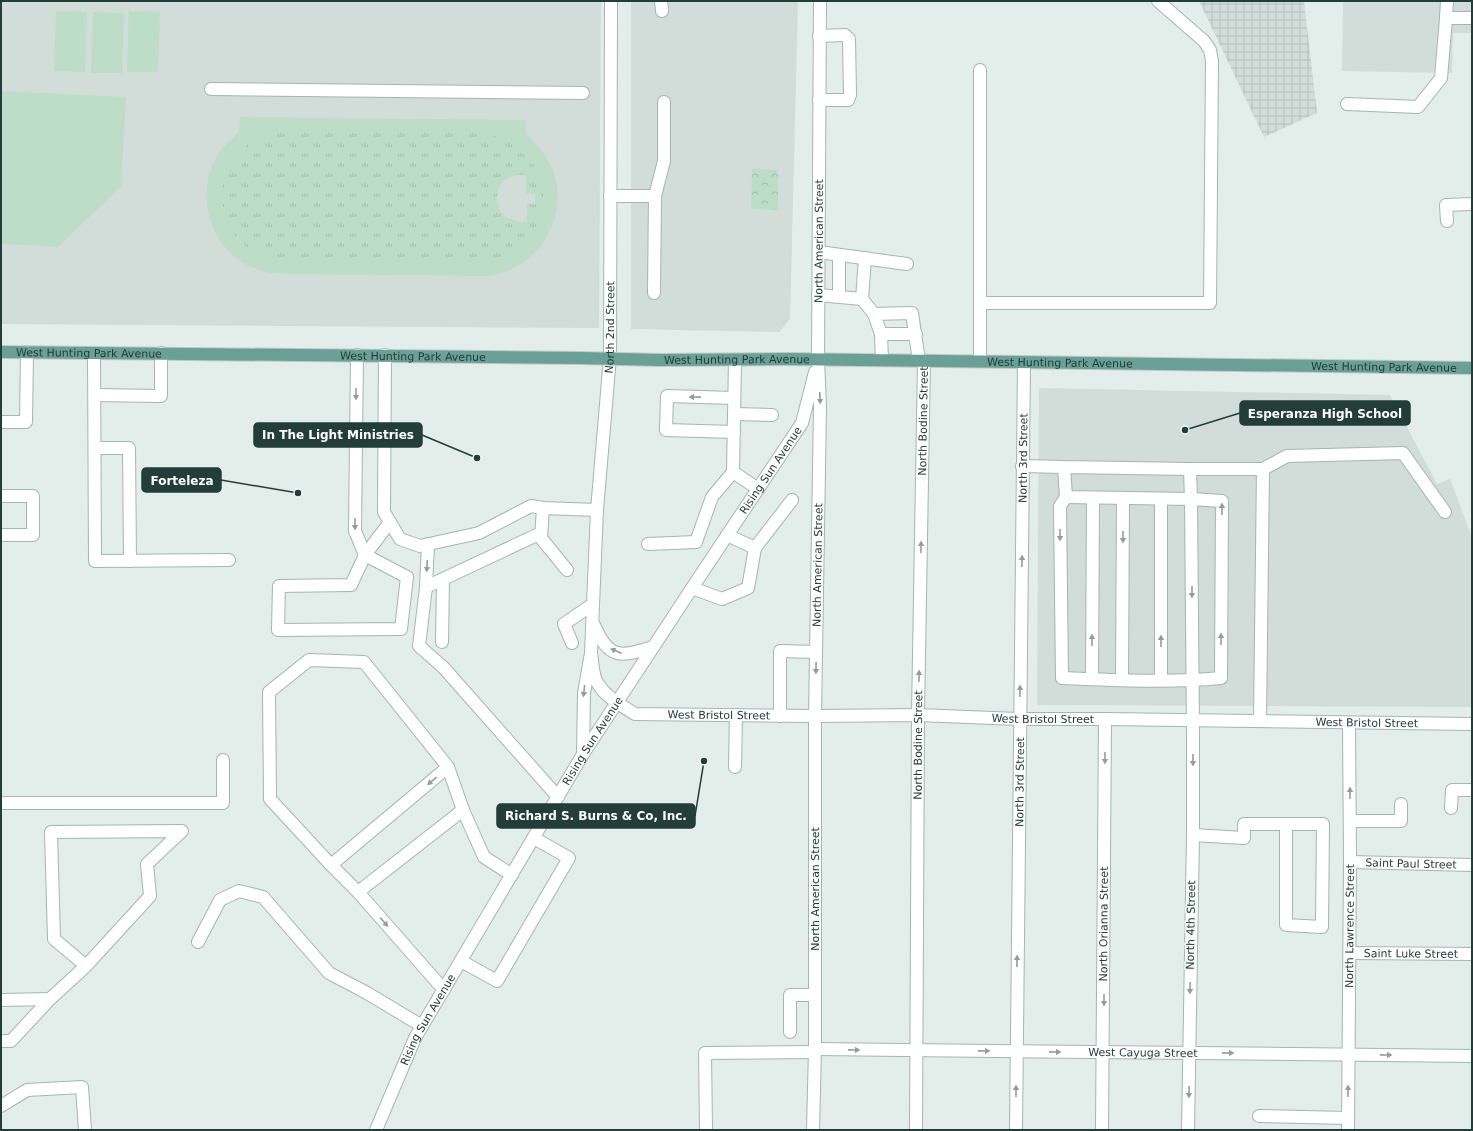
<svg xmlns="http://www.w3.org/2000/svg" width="1473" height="1131" font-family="'DejaVu Sans',sans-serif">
<defs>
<pattern id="industrial-grid" width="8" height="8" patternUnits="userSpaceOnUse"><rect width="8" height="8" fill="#d2dcd8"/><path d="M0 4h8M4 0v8" fill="none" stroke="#b4beba"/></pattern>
<pattern id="grass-tufts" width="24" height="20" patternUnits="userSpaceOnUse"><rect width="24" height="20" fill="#bdddc8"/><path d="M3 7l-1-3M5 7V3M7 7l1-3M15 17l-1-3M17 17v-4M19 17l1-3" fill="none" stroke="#a2bfad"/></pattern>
<pattern id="park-crowns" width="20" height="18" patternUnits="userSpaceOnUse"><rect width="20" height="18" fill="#bdddc8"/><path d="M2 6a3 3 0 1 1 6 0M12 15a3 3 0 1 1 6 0" fill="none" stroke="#a2bfad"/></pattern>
</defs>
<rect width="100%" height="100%" fill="#e3ede9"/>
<path fill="#d2dcd8" d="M1,1H601L599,328L1,324Z
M631,1H798L790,319L779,332L631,329Z
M1343,1H1472V33H1453L1452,73L1342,71Z
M1039,388L1390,395L1437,484L1450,479L1472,537V707L1037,705Z"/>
<path fill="url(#industrial-grid)" d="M1199,1H1304L1317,113L1264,137Z"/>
<path fill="url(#grass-tufts)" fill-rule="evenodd" d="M276,132L481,133C487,134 493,135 499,137C508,139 516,145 522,151C542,171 548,191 539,218C535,231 527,244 515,252C505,258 495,260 483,262L282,260C269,258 256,255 245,247C216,223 215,182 238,154C243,148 251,140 259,137C264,135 271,134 276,132ZM517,175H526V193L535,194V204H527V222C511,223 496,214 497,197C498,193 498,188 500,185C504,179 511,177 517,175Z"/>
<path fill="url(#park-crowns)" d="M752,169L778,170V210L751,209Z"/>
<path fill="#bdddc8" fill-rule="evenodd" d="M56,11L87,12L85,72L54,71Z
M129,11L160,12L158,72H127Z
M93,12L124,13L122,73H91Z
M1,91L126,97L121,186L58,247L1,244Z
M240,117L526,120V134C537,145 548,156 553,171C571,220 535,272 485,276L287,274C279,274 270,273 262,271C211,257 191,194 220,151C225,144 233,138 239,132ZM276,132L481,133C487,134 493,135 499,137C508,139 516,145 522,151C542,171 548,191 539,218C535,231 527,244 515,252C505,258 495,260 483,262L282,260C269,258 256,255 245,247C216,223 215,182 238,154C243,148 250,140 259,137C264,135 271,134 276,132Z"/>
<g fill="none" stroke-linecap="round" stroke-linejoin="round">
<defs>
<g id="minor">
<path d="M661,1L662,11"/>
<path d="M1447,1L1446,18H1472"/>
<path d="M980,70V361"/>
<path d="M211,89L583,93"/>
<path d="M819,100H848L850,95L849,39L845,35L819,36"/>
<path d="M1347,104L1418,107L1441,78L1446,18"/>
<path d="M610,196H655L654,293"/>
<path d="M655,196L664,161V102"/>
<path d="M1447,221L1446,205L1472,204"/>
<path d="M819,252L907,264"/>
<path d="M839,255V297"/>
<path d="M818,295L862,299L874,314L881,334L882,360"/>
<path d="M862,299L865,258"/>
<path d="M980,303H1210L1212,61L1210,50L1204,41L1158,1"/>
<path d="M874,314L912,313L919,361"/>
<path d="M881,334H916"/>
<path d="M94,353L95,561L229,560"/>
<path d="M357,355L355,531L365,555L351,585L279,586L278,630L401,629L407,577L365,555L390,522"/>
<path d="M385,355L384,512L400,539L420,546L479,533L531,506L543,508L597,510"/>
<path d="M735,360L733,472L758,489"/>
<path d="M95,395L161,396V353"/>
<path d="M734,414L772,415"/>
<path d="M1,422H26L27,352"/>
<path d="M734,432L666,430L667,396L734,398"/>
<path d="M95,448H129L130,561"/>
<path d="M1022,466L1064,467L1066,497L1191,499L1190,469L1064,467"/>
<path d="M1190,469H1263L1260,721"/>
<path d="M1263,469L1287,456L1403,453L1445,512"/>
<path d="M1,496H33V535H1"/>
<path d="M1066,497L1060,506L1062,678C1115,680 1169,683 1221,678L1222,501L1191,499C1192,578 1192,656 1193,735V835L1188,1130"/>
<path d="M543,508L541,538L567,570"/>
<path d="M727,535L755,548L792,500"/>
<path d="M428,544L426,587L419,646L443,667L558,797"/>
<path d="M648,544L696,542L712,497L733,472"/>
<path d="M426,587L541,533"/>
<path d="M692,588L722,599L748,588L755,548"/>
<path d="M594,625C609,660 621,657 653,647"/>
<path d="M442,642L443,579"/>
<path d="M572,643L564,624L593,604"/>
<path id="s1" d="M591,653C593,663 592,676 598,684C606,697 622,706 635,714L815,716L918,715L1020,719H1105L1472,724"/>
<path d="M1092,679L1093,498"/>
<path d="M1122,679L1123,498"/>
<path d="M1161,680V499"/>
<path d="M780,716V651L816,652"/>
<path id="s2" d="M583,754L584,693L591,653L597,510L610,357L611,1"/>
<path d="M735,767L736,715"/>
<path d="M1,803H223V760"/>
<path d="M1451,808L1452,790H1472"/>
<path d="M1350,821H1401V804"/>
<path d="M1193,835L1244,838V824H1323L1322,927L1286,925V824"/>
<path id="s3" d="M1350,862L1472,865"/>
<path d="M331,865L270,799L269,692L309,660L364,662L448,767"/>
<path d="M358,892L463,810L484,857L512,875"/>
<path d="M198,942L220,900L239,891L263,897L329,973L367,993L422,1026"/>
<path id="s4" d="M1350,953L1472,954"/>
<path d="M461,961L497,981L569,858L534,838"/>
<path d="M444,990L358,892L331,865L448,767L463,810"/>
<path d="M1,1000L50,999"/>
<path d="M790,1032V995H815"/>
<path d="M1,1041H11L50,999L86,966L150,896L147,864L182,831L51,832L54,939L86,966"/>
<path id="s5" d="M815,1049L1472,1056"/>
<path d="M1,1106L27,1090L82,1087L85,1130"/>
<path d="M1259,1116L1348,1118"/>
<path id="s6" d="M376,1130L415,1038L583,754L692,588L802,423L815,372"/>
<path d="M706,1130L705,1053L815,1052"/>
<path id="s7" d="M813,1130L815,1049V716L820,407L818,359L820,1"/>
<path id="s8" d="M916,1130L918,715L924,361"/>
<path id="s9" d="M1016,1130L1024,362"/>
<path id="s10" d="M1102,1130L1105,719"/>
<path id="s11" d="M1348,1130L1350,862L1349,723"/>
</g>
<g id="major">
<path id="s12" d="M1,352L580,358"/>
<path id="s13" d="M660,360L786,359L1472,368"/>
</g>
</defs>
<use href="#minor" stroke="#a6b5b0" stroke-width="14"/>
<use href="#major" stroke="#c1c9c7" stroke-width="14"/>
<use href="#minor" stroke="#fff" stroke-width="12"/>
<use href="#major" stroke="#6aa096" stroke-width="12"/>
<defs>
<path id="major-bridge" d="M580,358L660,360"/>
</defs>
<use href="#major-bridge" stroke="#c1c9c7" stroke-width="14" stroke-linecap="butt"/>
<use href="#major-bridge" stroke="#6aa096" stroke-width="12"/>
</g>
<defs><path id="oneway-solid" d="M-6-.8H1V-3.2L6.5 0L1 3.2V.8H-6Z"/></defs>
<g fill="#919e9c">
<use href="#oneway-solid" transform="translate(356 394) rotate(90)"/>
<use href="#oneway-solid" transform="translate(695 397) rotate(-179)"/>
<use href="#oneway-solid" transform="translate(820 398) rotate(87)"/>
<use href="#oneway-solid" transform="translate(1222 509) rotate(-90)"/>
<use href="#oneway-solid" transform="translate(355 524) rotate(90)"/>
<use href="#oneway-solid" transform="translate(1060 535) rotate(89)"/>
<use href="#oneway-solid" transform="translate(1123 537) rotate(90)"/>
<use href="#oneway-solid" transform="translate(921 547) rotate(-89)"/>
<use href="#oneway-solid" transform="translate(1022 561) rotate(-89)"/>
<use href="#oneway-solid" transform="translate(427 566) rotate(93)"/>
<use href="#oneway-solid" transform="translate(1192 592) rotate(90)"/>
<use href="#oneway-solid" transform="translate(1221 639) rotate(-90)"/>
<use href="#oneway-solid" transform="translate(1092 640) rotate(-90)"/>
<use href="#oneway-solid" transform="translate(1161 641) rotate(-90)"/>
<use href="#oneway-solid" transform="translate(616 651) rotate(-157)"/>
<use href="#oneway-solid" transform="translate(816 668) rotate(91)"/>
<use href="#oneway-solid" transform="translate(919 676) rotate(-89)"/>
<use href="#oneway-solid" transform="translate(584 691) rotate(96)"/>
<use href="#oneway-solid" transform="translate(1020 691) rotate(-89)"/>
<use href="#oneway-solid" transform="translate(1105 758) rotate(90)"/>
<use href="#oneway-solid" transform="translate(1193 760) rotate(90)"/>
<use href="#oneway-solid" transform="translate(432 781) rotate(140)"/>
<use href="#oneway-solid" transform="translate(1350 793) rotate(-90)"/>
<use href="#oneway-solid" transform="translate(384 922) rotate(49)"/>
<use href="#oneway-solid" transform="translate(1017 961) rotate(-89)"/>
<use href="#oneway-solid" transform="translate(1190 988) rotate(91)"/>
<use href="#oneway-solid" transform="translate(1104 1000) rotate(90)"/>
<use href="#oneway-solid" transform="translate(854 1050) rotate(1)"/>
<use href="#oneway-solid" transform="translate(984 1051) rotate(1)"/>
<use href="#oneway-solid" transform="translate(1055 1052) rotate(1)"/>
<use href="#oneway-solid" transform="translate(1228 1053) rotate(1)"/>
<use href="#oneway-solid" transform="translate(1386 1055) rotate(1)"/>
<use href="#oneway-solid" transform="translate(1016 1091) rotate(-90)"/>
<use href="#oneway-solid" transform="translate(1348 1091) rotate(-89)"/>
<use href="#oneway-solid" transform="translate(1189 1092) rotate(91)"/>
</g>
<g text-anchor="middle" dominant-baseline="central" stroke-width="3.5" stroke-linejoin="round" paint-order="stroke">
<g font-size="11" fill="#233d38" stroke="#f4f9f7">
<text stroke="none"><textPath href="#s7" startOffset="889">North American Street</textPath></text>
<text stroke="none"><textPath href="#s2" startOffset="428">North 2nd Street</textPath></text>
<text stroke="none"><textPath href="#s12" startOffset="88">West Hunting Park Avenue</textPath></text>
<text stroke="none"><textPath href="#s12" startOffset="412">West Hunting Park Avenue</textPath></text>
<text stroke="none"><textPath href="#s13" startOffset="77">West Hunting Park Avenue</textPath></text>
<text stroke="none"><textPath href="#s13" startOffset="400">West Hunting Park Avenue</textPath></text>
<text stroke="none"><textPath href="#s13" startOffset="724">West Hunting Park Avenue</textPath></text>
<text stroke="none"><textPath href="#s8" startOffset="709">North Bodine Street</textPath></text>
<text stroke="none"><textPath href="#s9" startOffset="672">North 3rd Street</textPath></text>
<text stroke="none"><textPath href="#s6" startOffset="770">Rising Sun Avenue</textPath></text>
<text stroke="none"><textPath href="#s7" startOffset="565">North American Street</textPath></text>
<text stroke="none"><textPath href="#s1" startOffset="164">West Bristol Street</textPath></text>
<text stroke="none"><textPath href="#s1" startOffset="488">West Bristol Street</textPath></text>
<text stroke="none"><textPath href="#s1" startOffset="812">West Bristol Street</textPath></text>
<text stroke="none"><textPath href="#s6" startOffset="446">Rising Sun Avenue</textPath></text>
<text stroke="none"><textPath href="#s8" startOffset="385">North Bodine Street</textPath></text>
<text stroke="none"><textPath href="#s9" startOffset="348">North 3rd Street</textPath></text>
<text stroke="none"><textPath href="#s3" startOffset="61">Saint Paul Street</textPath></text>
<text transform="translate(815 889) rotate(-90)">North American Street</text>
<text stroke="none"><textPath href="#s10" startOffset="206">North Orianna Street</textPath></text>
<text transform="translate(1191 925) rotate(-89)">North 4th Street</text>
<text stroke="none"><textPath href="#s11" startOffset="204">North Lawrence Street</textPath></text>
<text stroke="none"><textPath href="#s4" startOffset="61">Saint Luke Street</textPath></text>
<text stroke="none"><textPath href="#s6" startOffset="122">Rising Sun Avenue</textPath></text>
<text stroke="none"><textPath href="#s5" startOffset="328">West Cayuga Street</textPath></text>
</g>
</g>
<path fill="none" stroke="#233d38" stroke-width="1.5" d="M1185 430L1240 413M477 458L422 435M298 493L221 480M704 761L695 816"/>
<g fill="#233d38" stroke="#f4f9f7" stroke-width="1.5">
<circle cx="1185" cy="430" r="4"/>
<circle cx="477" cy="458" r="4"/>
<circle cx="298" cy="493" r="4"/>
<circle cx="704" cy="761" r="4"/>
</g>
<g fill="#233d38" stroke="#233d38" stroke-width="1.5">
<rect x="1240" y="401" width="170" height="24" rx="4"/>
<rect x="254" y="423" width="168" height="24" rx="4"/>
<rect x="142" y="468" width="79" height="24" rx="4"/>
<rect x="497" y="804" width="198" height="24" rx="4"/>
</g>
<g font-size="12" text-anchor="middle" font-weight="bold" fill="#fff">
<text x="1325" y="418">Esperanza High School</text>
<text x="338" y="439">In The Light Ministries</text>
<text x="182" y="485">Forteleza</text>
<text x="596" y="820">Richard S. Burns &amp; Co, Inc.</text>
</g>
<rect width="1473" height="1131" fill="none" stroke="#233d38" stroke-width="4"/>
</svg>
